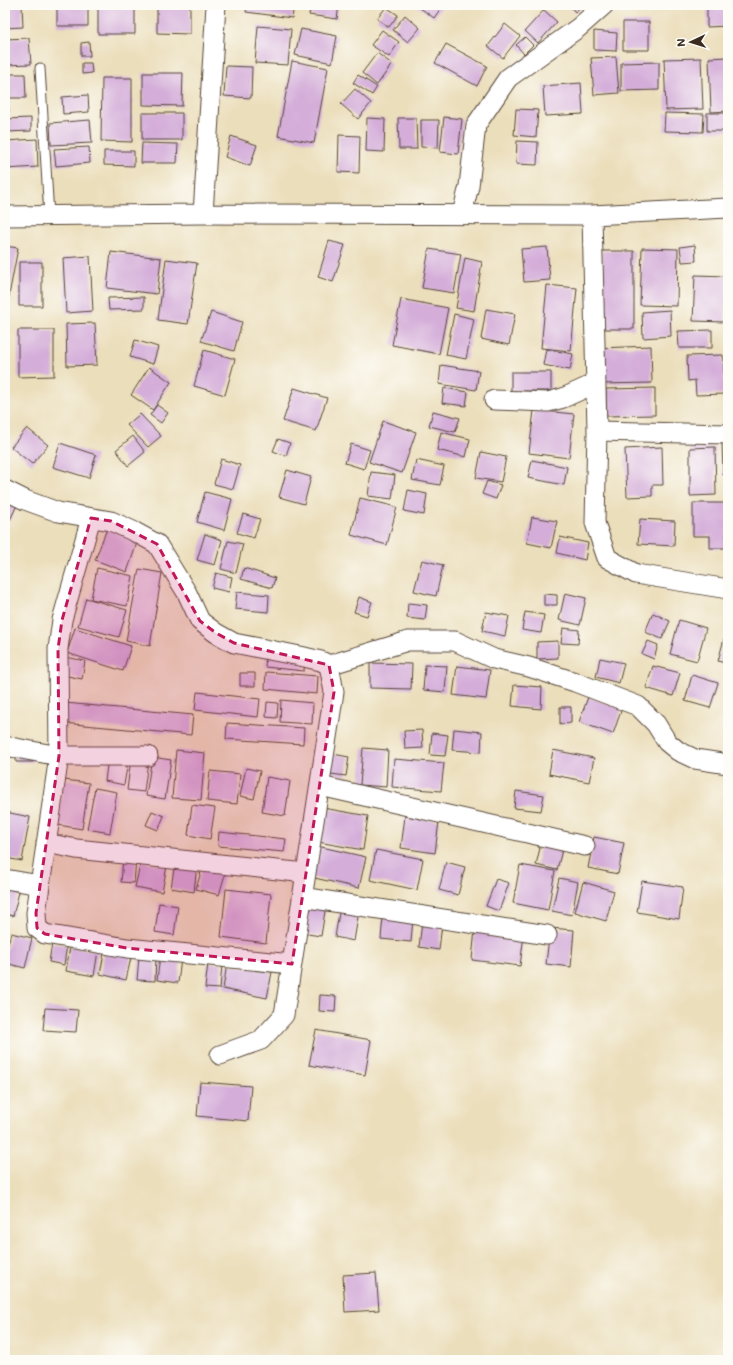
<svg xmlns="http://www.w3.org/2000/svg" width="733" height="1365" font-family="Mali,sans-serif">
<rect width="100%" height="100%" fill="#fdfcf7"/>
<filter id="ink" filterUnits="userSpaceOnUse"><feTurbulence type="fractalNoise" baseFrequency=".025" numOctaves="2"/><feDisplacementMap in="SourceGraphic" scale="8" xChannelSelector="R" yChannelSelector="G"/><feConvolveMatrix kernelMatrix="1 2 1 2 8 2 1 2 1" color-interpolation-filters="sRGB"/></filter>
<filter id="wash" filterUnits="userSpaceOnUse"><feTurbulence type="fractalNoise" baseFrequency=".012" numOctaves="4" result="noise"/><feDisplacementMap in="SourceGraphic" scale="16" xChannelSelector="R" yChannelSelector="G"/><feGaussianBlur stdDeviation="0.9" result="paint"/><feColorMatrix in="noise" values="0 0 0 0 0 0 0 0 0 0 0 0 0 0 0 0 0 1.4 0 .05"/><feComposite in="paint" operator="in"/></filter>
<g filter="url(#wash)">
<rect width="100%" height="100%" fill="#ebdebb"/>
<g id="blocks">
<path fill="#d4add9" d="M5,5H22L23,27L5,28Z
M57,5H88V26H57Z
M98,5H135V34H98Z
M157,5H190V34L157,33Z
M247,5H294L292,18L246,12Z
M311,5H339L337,19L309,15Z
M416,5H443L434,18Z
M569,5H583L575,12Z
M707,5H728V26L707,27Z
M386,7L398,15L389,27L377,19Z
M544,10L557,22L538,43L525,31Z
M405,15L420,28L408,42L393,30Z
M623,22H649V50H623Z
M505,24L520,36L503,58L488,46Z
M258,26L291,29L288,65L255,63Z
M301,29L337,36L332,63L295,55Z
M382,30L399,42L389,57L371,45Z
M594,31L617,33L616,51L594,50Z
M525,37L533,45L524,54L516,45Z
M29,38L31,64L5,65V39Z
M89,42L90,56H81V43Z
M446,44L487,66L477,86L435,63Z
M377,53L392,64L377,85L362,73Z
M616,57L619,93L594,95L591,58Z
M728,57V111L711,112L709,58Z
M701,58L703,109L666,110L664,59Z
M292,61L328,68L314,143L278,136Z
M659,62V90L621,91V63Z
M82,63H91L92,73L82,74Z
M226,66L252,67L251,98L224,96Z
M143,73H183L182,106L143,105Z
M5,74H25L26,98H8L9,112L5,113Z
M358,75L377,87L372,95L353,83Z
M102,78H132V142L101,141Z
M581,83L583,114L545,116L543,86Z
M355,89L371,103L358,119L341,104Z
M88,95L89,112L63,114L62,97Z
M516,109L538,110L536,137L514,135Z
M142,113H182V140H142Z
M665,113L704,114L703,132L664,131Z
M707,113H728V131H707Z
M444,117L462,119L458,154L440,152Z
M31,118V131L5,132V119Z
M367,118L385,119L384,152L366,151Z
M398,118H416L417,149H399Z
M90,120L92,143L51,145L50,123Z
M421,120H439L438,148L421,147Z
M339,135L360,136L359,173L338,172Z
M231,136L257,145L250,166L225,157Z
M37,139L38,167L5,169V141Z
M517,141L538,142L537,165L516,164Z
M142,143L178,144L177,163H141Z
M89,147L90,163L56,166L54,149Z
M104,151H134V166L104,165Z
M329,241L345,245L333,282L318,277Z
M695,245L696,261L682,262L680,247Z
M5,246L18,248L7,306H5Z
M547,247L550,280L524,282L521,249Z
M642,248L678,249L677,306L640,305Z
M429,249L461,254L454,293L422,288Z
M602,251H634V329H602Z
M111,252L161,258L157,294L107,288Z
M90,256L93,311L66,313L63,258Z
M465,258L482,262L474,311L456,308Z
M166,259L197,263L188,324L158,320Z
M19,262H42V306H19Z
M695,275L727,276L725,322L693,321Z
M547,285L577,288L571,351L541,348Z
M144,297V309L109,310L108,298Z
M401,299L448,308L439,354L392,345Z
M486,309L515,314L509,345L481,339Z
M670,310L671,336L643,338L642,312Z
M211,312L242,322L234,351L201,341Z
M454,314L474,319L466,359L446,355Z
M95,323L97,365L67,366L66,324Z
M18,330H54V376L18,377Z
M712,330V348H679L678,331Z
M135,340L158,347L153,364L130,357Z
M651,346L652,383L599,384L598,348Z
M546,349L573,354L570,370L543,365Z
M204,350L235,359L225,395L194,386Z
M723,355L725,394L696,395L695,380L688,381L687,356Z
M441,365L479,371L476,390L439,384Z
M149,367L171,382L153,410L131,395Z
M511,372H551V391H511Z
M294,388L327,398L316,431L283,421Z
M444,388L468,392L466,406L442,403Z
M655,388V415L606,416V389Z
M157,405L168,413L161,423L150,415Z
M534,410L574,414L569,458L529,453Z
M433,411L460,418L455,432L429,426Z
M140,414L161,436L148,447L127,425Z
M383,421L416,432L402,473L369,462Z
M27,428L48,445L32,464L11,447Z
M441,432L470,439L466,457L437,450Z
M133,436L145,452L128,466L116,450Z
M278,439L290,443L286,456L273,451Z
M722,441H728V475H723Z
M60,443L96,455L89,478L53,467Z
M351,444L370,450L364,469L345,463Z
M662,447L663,485H652V496L627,497L625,449Z
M715,447L716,495L690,496V448Z
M481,452L506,457L501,482L476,478Z
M221,459L240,465L233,489L214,484Z
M416,460L444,466L440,485L412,480Z
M532,460L567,467L564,485L528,478Z
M287,470L311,477L304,504L279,497Z
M371,472L395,475L392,499L368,496Z
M487,481L501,485L496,499L482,494Z
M408,490L427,494L424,515L404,511Z
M205,492L232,499L224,530L197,522Z
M5,497L18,503L10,520L5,518Z
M360,498L397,507L387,545L351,535Z
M693,503H728V535H726L727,548H710V536H693Z
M243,514L260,519L254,538L237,533Z
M532,517L557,521L551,548L527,543Z
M640,519L675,521L674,546L638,544Z
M108,526L139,537L127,572L95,560Z
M205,534L222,540L215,565L197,560Z
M560,537L588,543L585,560L557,553Z
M228,541L243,544L236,573L221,569Z
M422,560L443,565L436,596L414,591Z
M97,568L133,576L127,606L91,599Z
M244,568L275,578L272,588L241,579Z
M139,569L162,573L150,646L126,641Z
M216,573L232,577L229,592L212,588Z
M237,592L269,595L268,612L235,609Z
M565,593L586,598L580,625L559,620Z
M544,594L557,595V605H544Z
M359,597L372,602L367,616L354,612Z
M86,598L127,610L119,637L78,626Z
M408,603L427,605L425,620L407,618Z
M486,612L509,616L505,636L482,631Z
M525,612L544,615L541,633L522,630Z
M653,613L670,621L662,639L645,632Z
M679,620L706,628L697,661L670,654Z
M75,628L131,646L123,671L67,653Z
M563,628L579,630L578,644L561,643Z
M724,639L728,640V664L718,661Z
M558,641V658L537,659V642Z
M648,641L658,645L654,659L642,654Z
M266,654L305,658L304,671L265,667Z
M66,657L85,661L82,679L63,675Z
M600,658L624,663L619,683L596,677Z
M370,663L412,664L411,689L370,688Z
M425,665L447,666L445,692L423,690Z
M457,666L490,670L486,699L453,695Z
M653,666L680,673L673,696L646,688Z
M266,672L318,676L317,694L265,689Z
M240,673H255V686H240Z
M692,675L718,683L710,708L685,701Z
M514,685L542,687L541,709L512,706Z
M197,692L260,699L258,717L195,710Z
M588,697L622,708L613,734L579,722Z
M281,700L313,703L312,724L280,722Z
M267,702L278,703L277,718L266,717Z
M65,703L193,715L191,735L63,723Z
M560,707H571V723L560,724Z
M227,723L304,728L303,744L226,739Z
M454,729L482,732L481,752L452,750Z
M422,730L423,748L405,749L404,731Z
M432,733L448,735L445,756L430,755Z
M363,748L388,750L386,787L360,785Z
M176,750L205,753L201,800L172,798Z
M553,750L594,758L589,782L549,774Z
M16,753H33V762H16Z
M333,754L349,757L346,776L331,774Z
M152,757L171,760L165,799L146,796Z
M108,758L128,761L124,785L105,781Z
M131,758L148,761L144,792L127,790Z
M394,759L444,763L441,791L392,787Z
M246,768L260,771L254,799L240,796Z
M210,771L240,774L237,804L207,801Z
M267,777L290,781L285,816L262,812Z
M64,780L89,783L82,829L58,825Z
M95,788L117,792L110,833L87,829Z
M516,791L544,795L541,811L514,808Z
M192,805L215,808L210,839L188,835Z
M323,808L368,816L363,850L318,842Z
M152,811L164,816L158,830L146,825Z
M5,812L30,817L22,861L5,858Z
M405,816L439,821L435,853L401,848Z
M219,832L286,839L284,852L218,846Z
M594,837L624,843L618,874L588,868Z
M540,839L563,846L557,870L536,865L540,848L538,847Z
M317,846L366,857L359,888L310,877Z
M376,850L423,859L417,890L370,880Z
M123,859L136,860L134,883L121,882Z
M141,861L167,866L162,892L135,887Z
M175,862L197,865L194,892L171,888Z
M446,862L465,867L458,895L439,890Z
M203,865L226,871L219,895L196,889Z
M520,865L555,871L548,910L513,903Z
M559,878L578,882L572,915L552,911Z
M496,879L509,883L499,911L486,906Z
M642,881L683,887L679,919L637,912Z
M583,882L614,891L606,921L575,912Z
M5,888L19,892L13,916L5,914Z
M226,889L271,894L266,943L221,937Z
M304,902L326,905L321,936L300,933Z
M159,903L178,906L174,935L155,932Z
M340,907L359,911L354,941L335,937Z
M383,916L413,918L411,942L381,939Z
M422,922L442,924L439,950L419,947Z
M550,928L574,930L571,967L546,964Z
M475,929L524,935L520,966L472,960Z
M11,933L32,938L25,968L5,963V954Z
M52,943L67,945L64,965L49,962Z
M70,947L98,951L94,976L66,971Z
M105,948L132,953L126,980L100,974Z
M160,956L181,959L178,983L157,980Z
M139,957L156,958L155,981L137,980Z
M208,963L222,964L220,989L205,988Z
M227,964L272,972L267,998L223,989Z
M320,995L336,996L335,1012L319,1011Z
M45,1008L78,1010L76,1032L43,1030Z
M316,1030L371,1040L365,1075L309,1065Z
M200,1082L251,1086L248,1121L197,1116Z
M376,1273L379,1310L345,1312L343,1275Z"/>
</g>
</g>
<g filter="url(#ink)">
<use href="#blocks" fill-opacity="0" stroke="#554536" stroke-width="1"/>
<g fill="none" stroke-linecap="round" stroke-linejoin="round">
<defs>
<path id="lane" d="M40,68L49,216"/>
<path id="street" d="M203,214L216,5
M462,214L469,186L476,125L508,78L578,28L604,5
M592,215L597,431L595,523L607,558L636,574L728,589
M5,216L203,214L592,215L728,208
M494,400L548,402L563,398L596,383
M597,431L728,434
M5,490L25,500L58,512L111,521L135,532L157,544L187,593L200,621L216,633L234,643L300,656L321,661L329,665L334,692L284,1015L261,1040L220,1055
M91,518L62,620L58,649L59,756L36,913L37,928L45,934L127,948L292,964
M329,665L408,641H455L494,659L529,667L575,682L638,706L656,724L667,742L678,751L695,759L728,764
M5,746L59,756H148
M320,786L585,846
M46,843L76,849L306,873
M5,879L40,885
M302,897L547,935"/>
</defs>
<use href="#lane" stroke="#554536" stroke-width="11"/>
<use href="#street" stroke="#554536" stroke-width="21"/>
<use href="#lane" stroke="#fff" stroke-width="9"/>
<use href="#street" stroke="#fff" stroke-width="19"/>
</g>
</g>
<path fill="#c2185b" fill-opacity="0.2" stroke="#c2185b" stroke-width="3" stroke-dasharray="8 5" stroke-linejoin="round" d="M91,518L111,521L157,544L200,621L216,633L234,643L329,665L334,692L292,964L127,948L45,934L37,928L36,913L59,756L58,649L62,620Z"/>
<rect width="733" height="1365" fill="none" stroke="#fdfcf7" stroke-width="20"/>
<g transform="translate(691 42) rotate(266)" stroke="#fdfcf7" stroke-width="3" paint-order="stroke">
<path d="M0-3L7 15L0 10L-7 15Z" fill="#3b2a1e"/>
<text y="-6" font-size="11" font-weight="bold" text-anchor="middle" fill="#3b2a1e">N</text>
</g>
</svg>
